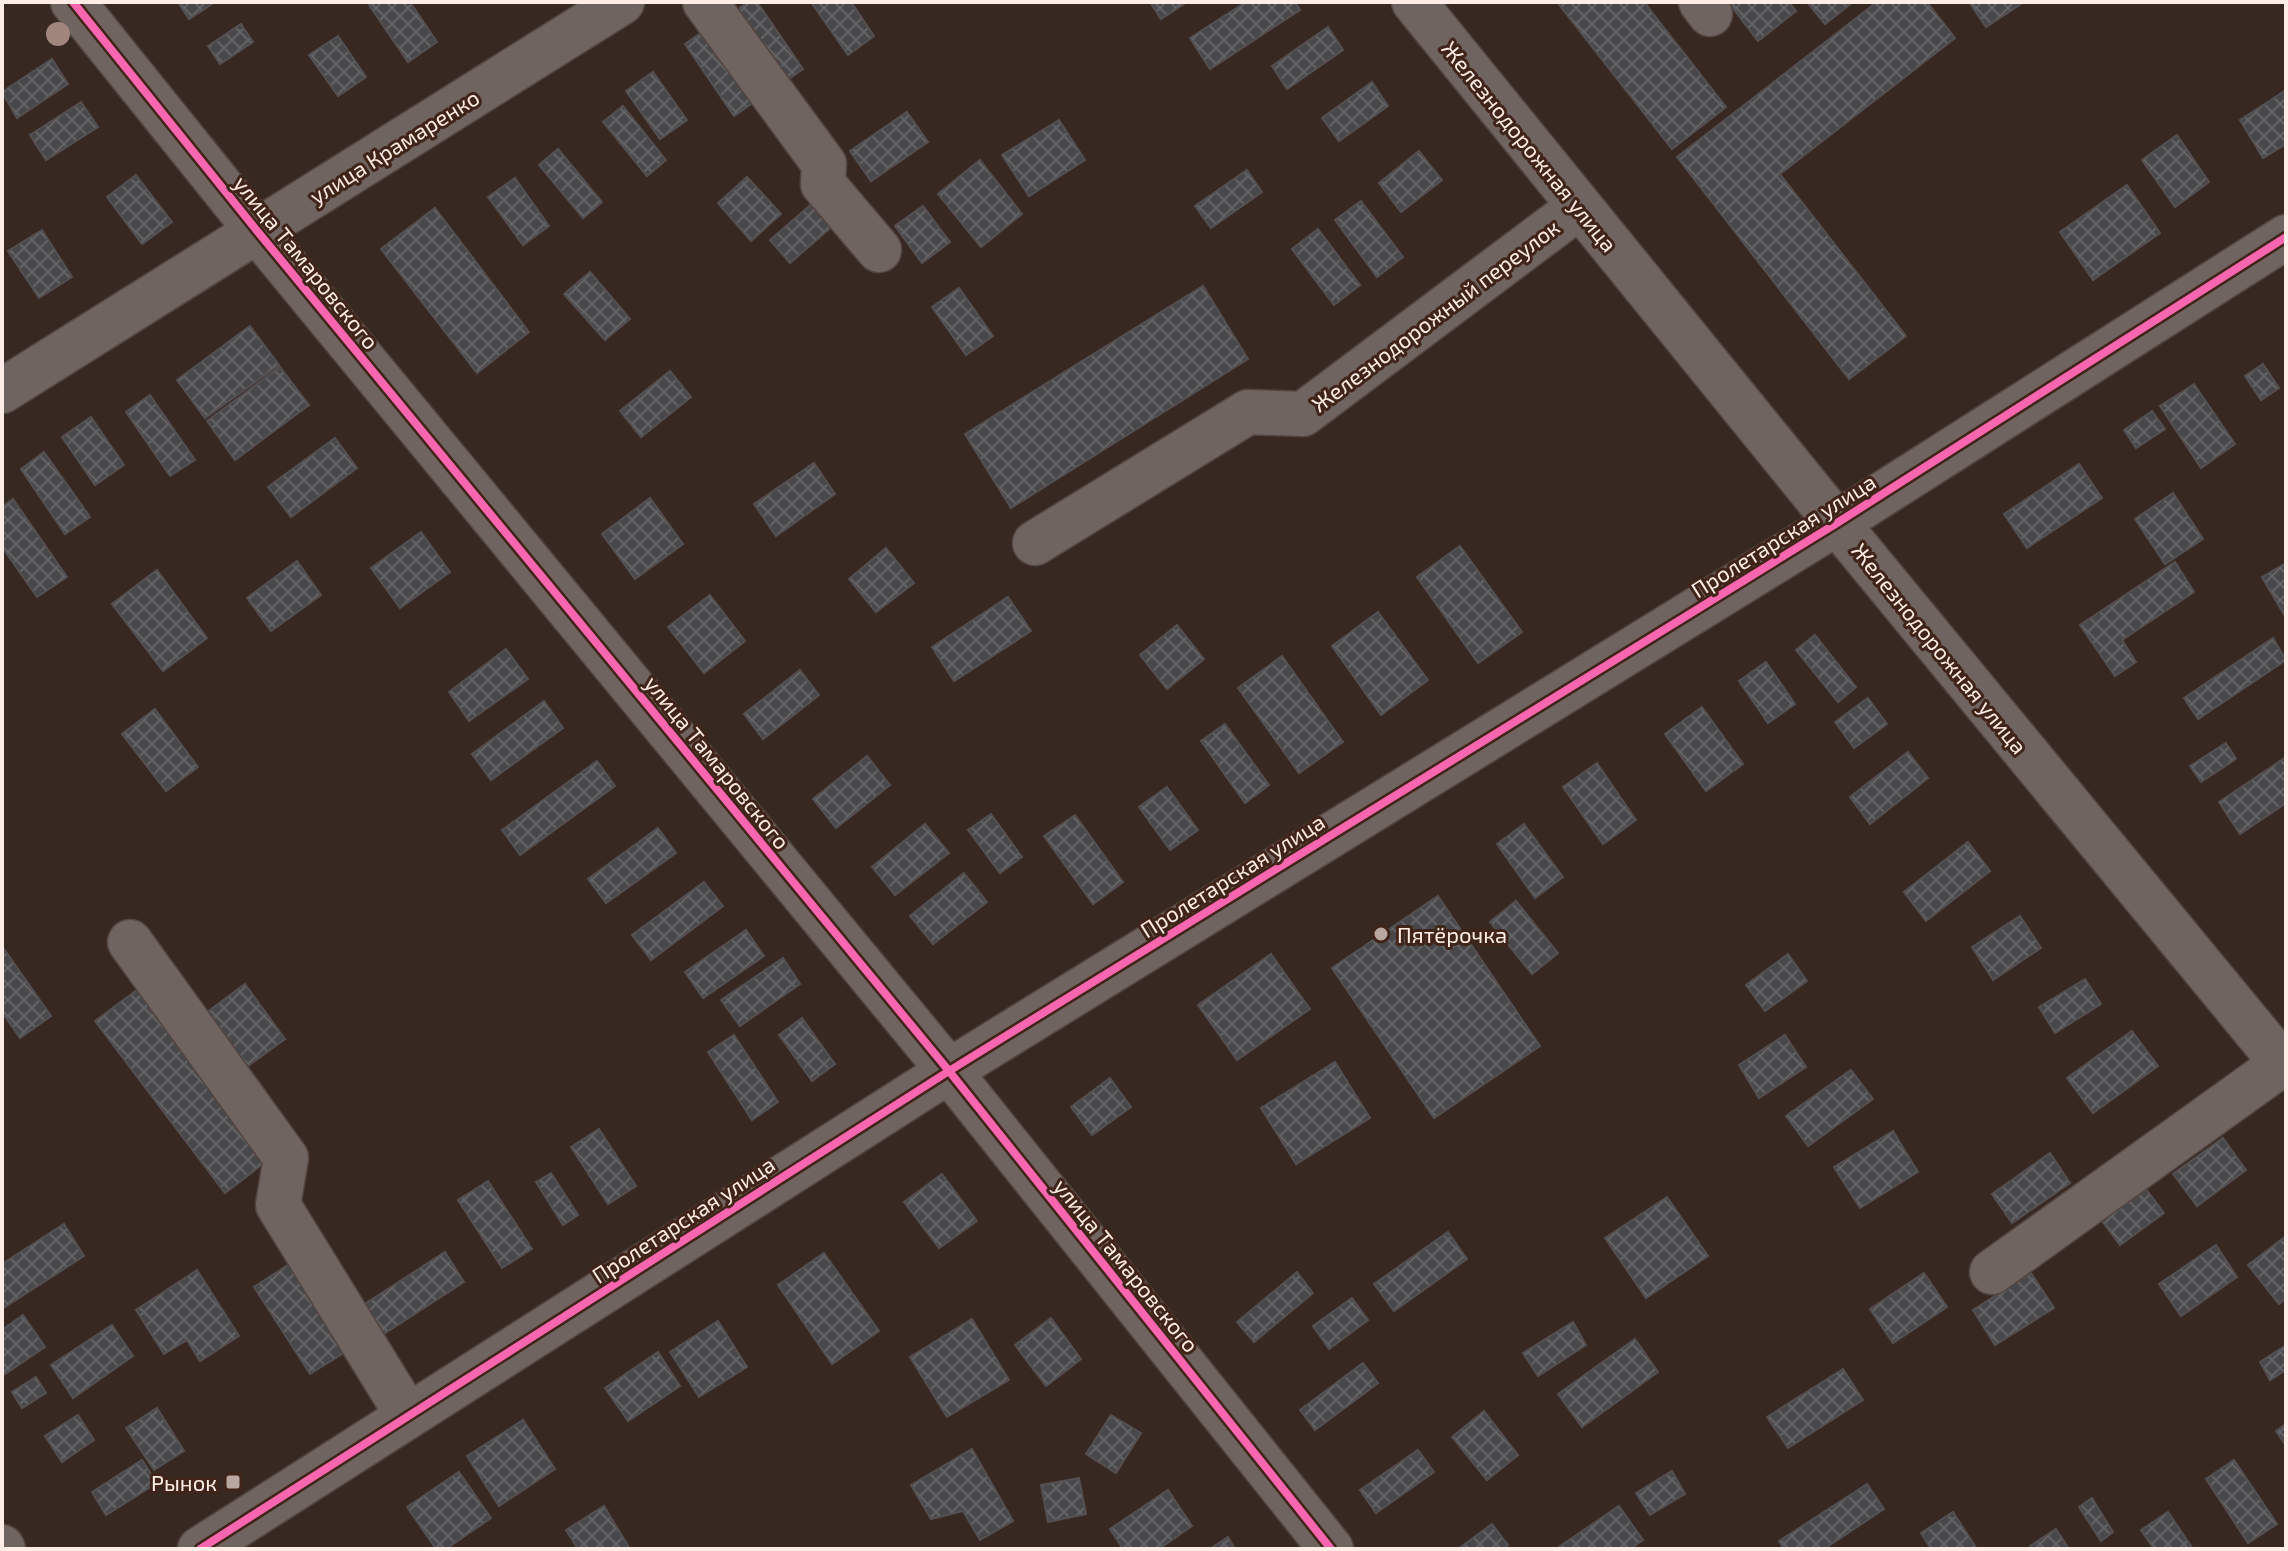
<svg xmlns="http://www.w3.org/2000/svg" width="2288" height="1551" font-family="'Exo 2',sans-serif">
<defs>
<pattern id="building-cross-hatch" width="8" height="8" patternUnits="userSpaceOnUse" patternTransform="scale(2)"><rect width="8" height="8" fill="#48484b"/><path d="M0 0l8 8M0 8l8-8" fill="none" stroke="#636365"/></pattern>
</defs>
<rect width="100%" height="100%" fill="#382822"/>
<path fill="url(#building-cross-hatch)" stroke="#545052" stroke-width="2" d="M178,2H215L189,19Z
M367,2H410L437,42L408,62Z
M748,2H757L803,69L776,88L727,17Z
M811,2H851L874,36L848,55Z
M1150,2H1187L1161,19Z
M1246,2H1295L1300,10L1210,69L1190,38Z
M1557,2H1644L1726,107L1672,149Z
M1728,2H1789L1796,11L1758,41Z
M1807,2H1853L1825,24Z
M1877,2H1927L1955,38L1780,174L1906,336L1849,379L1677,157Z
M1969,2H2024L1986,27Z
M241,24L253,42L220,64L208,46Z
M711,26L761,97L734,116L685,44Z
M1328,27L1343,50L1287,89L1272,66Z
M338,36L366,77L338,96L309,55Z
M52,59L68,84L17,118L2,92Z
M653,72L687,120L660,139L626,91Z
M1372,82L1388,106L1339,141L1322,118Z
M2286,90V144L2263,158L2240,120Z
M81,102L98,127L46,160L30,135Z
M623,106L666,160L647,176L603,122Z
M907,112L928,142L871,181L850,151Z
M1059,120L1085,160L1029,196L1002,155Z
M2177,135L2209,182L2175,207L2142,160Z
M558,149L602,202L583,218L539,165Z
M1419,151L1442,180L1401,212L1379,183Z
M980,160L1022,214L981,247L938,194Z
M1247,170L1262,192L1211,228L1195,206Z
M136,175L172,222L142,244L107,197Z
M747,177L781,214L751,241L718,203Z
M515,178L549,226L523,245L488,197Z
M2127,185L2160,233L2093,280L2060,232Z
M822,195L842,218L790,263L770,240Z
M1361,201L1403,257L1377,277L1335,220Z
M923,206L950,242L922,263L895,226Z
M435,208L529,332L477,373L381,249Z
M1318,229L1360,285L1334,305L1292,249Z
M42,230L72,277L39,298L8,251Z
M590,272L630,319L605,340L564,294Z
M1203,286L1248,359L1011,508L965,434Z
M959,288L993,336L966,355L932,307Z
M250,326L279,365L205,418L177,380Z
M2263,364L2279,388L2261,400L2245,376Z
M280,367L309,405L235,460L207,421Z
M670,371L691,397L641,437L620,411Z
M2194,384L2235,444L2201,468L2160,406Z
M150,395L195,460L170,476L126,412Z
M2152,411L2165,429L2136,448L2124,430Z
M91,417L124,465L95,485L62,437Z
M335,438L357,468L291,517L268,487Z
M44,452L90,517L65,534L21,469Z
M814,463L835,494L776,536L754,504Z
M2079,464L2102,498L2027,548L2004,514Z
M2173,493L2203,539L2165,564L2135,519Z
M650,498L683,544L635,579L602,534Z
M13,499L67,577L37,597L2,547V507Z
M421,532L450,572L400,608L371,568Z
M1460,546L1522,632L1478,663L1417,577Z
M886,548L914,583L876,612L849,579Z
M297,561L321,595L271,631L247,598Z
M2175,562L2194,592L2122,640L2136,662L2115,676L2080,625Z
M2286,563V618L2262,577Z
M157,570L207,638L163,671L112,604Z
M710,595L745,641L704,673L668,627Z
M1008,597L1031,631L954,681L932,647Z
M1378,612L1428,680L1381,715L1332,646Z
M1177,625L1204,659L1167,689L1140,655Z
M1815,635L1856,687L1838,702L1796,650Z
M2273,638L2286,660L2198,719L2184,698Z
M506,649L528,679L469,721L449,692Z
M1282,656L1343,742L1299,773L1238,688Z
M1766,662L1795,704L1768,723L1739,681Z
M800,670L819,695L763,739L744,714Z
M1868,698L1887,724L1854,748L1835,722Z
M544,701L563,728L491,780L472,754Z
M1702,707L1743,764L1706,791L1665,734Z
M155,709L198,767L166,791L122,734Z
M1225,724L1269,785L1245,803L1201,741Z
M2226,743L2236,759L2201,782L2190,766Z
M1908,752L1928,778L1870,824L1850,797Z
M867,756L890,785L836,828L813,799Z
M2286,757V803L2240,834L2219,802Z
M597,761L615,786L520,855L502,830Z
M1597,763L1636,820L1603,844L1563,787Z
M1167,787L1198,830L1170,850L1139,807Z
M991,814L1022,857L1000,873L968,830Z
M1075,815L1123,882L1093,904L1044,836Z
M925,824L949,853L895,895L872,867Z
M1524,824L1563,877L1535,898L1497,844Z
M658,828L676,853L606,903L588,879Z
M1968,842L1990,871L1926,921L1904,892Z
M964,873L987,902L933,944L910,916Z
M704,882L723,906L651,960L632,935Z
M1438,896L1540,1046L1434,1118L1332,968Z
M1516,901L1558,953L1532,974L1490,922Z
M2020,916L2041,948L1993,980L1972,947Z
M746,930L764,956L703,998L685,972Z
M2,946L51,1016L20,1038L2,1012Z
M1271,954L1310,1009L1237,1060L1198,1005Z
M1788,954L1807,981L1765,1011L1746,985Z
M783,958L800,984L740,1026L721,1000Z
M2085,979L2101,1004L2055,1033L2039,1007Z
M148,982L277,1153L225,1193L95,1021Z
M245,984L285,1039L234,1076L194,1022Z
M802,1018L835,1064L812,1081L779,1035Z
M2132,1031L2158,1066L2093,1113L2067,1078Z
M734,1035L778,1102L752,1120L708,1052Z
M1785,1035L1806,1067L1759,1098L1739,1065Z
M1335,1062L1370,1118L1296,1164L1261,1108Z
M1851,1070L1873,1099L1808,1146L1786,1116Z
M1110,1078L1131,1107L1092,1135L1071,1107Z
M599,1129L636,1186L608,1204L571,1147Z
M1893,1131L1918,1172L1860,1208L1834,1167Z
M2223,1138L2246,1170L2197,1206L2173,1174Z
M2050,1153L2070,1183L2012,1223L1992,1194Z
M551,1173L578,1215L563,1225L536,1182Z
M942,1174L977,1221L939,1248L904,1202Z
M488,1181L532,1249L502,1268L458,1200Z
M2146,1189L2164,1213L2120,1245L2102,1221Z
M1667,1197L1708,1256L1646,1298L1605,1238Z
M64,1224L84,1256L2,1309V1264Z
M1448,1232L1467,1259L1394,1311L1374,1284Z
M2286,1236V1298L2279,1304L2248,1265Z
M2216,1245L2237,1277L2181,1316L2159,1284Z
M445,1252L464,1282L379,1337L360,1307Z
M824,1253L879,1331L832,1364L778,1285Z
M291,1263L347,1351L310,1374L254,1287Z
M197,1270L239,1336L200,1361L187,1340L164,1354L136,1310Z
M1297,1272L1313,1293L1254,1342L1237,1322Z
M1924,1273L1947,1307L1893,1343L1870,1309Z
M2031,1273L2054,1308L1995,1345L1973,1310Z
M1352,1298L1368,1320L1329,1349L1313,1326Z
M23,1315L45,1347L2,1376V1330Z
M1051,1318L1081,1359L1046,1386L1015,1345Z
M972,1319L1009,1380L947,1417L910,1357Z
M718,1321L747,1367L699,1397L670,1352Z
M1573,1322L1586,1345L1538,1376L1523,1353Z
M112,1325L133,1356L73,1398L51,1365Z
M1635,1339L1658,1372L1582,1427L1558,1394Z
M2286,1345V1370L2270,1380L2260,1362Z
M658,1352L680,1386L628,1421L605,1388Z
M1363,1363L1378,1383L1315,1430L1300,1410Z
M1843,1369L1863,1400L1788,1448L1767,1417Z
M36,1377L46,1393L22,1408L12,1392Z
M157,1408L184,1451L154,1470L126,1428Z
M1484,1411L1518,1455L1487,1480L1452,1437Z
M78,1415L94,1440L62,1462L45,1436Z
M1111,1415L1141,1433L1116,1473L1086,1454Z
M523,1420L555,1469L499,1506L467,1456Z
M2286,1424V1446L2276,1431Z
M972,1449L1013,1521L980,1540L963,1511L931,1519L911,1485Z
M1418,1450L1434,1472L1376,1513L1360,1490Z
M142,1460L157,1483L106,1515L92,1492Z
M2234,1460L2277,1524L2248,1543L2206,1479Z
M1672,1471L1685,1494L1650,1515L1636,1493Z
M459,1472L491,1518L446,1549H436L407,1507Z
M1079,1478L1086,1514L1048,1522L1041,1485Z
M1867,1484L1884,1509L1824,1549H1784L1779,1541Z
M1168,1490L1192,1526L1159,1549H1123L1110,1529Z
M2092,1498L2113,1532L2101,1541L2079,1507Z
M604,1506L630,1549H578L566,1530Z
M1619,1506L1643,1540L1630,1549H1556Z
M1953,1512L1977,1549H1931L1921,1533Z
M2168,1512L2193,1549H2154L2141,1530Z
M1492,1524L1508,1545L1502,1549H1458Z
M2056,1529L2069,1549H2032L2030,1546Z
M1228,1537L1235,1549H1210Z"/>
<g fill="none" stroke-linecap="round" stroke-linejoin="round">
<defs>
<path id="minor" d="M73,2L258,232L949,1071L1331,1549
M705,2L824,164L823,184L879,250
M1414,2L1837,523L2286,1068
M1701,2L1710,14
M2,391L622,2
M1035,543L1248,412L1303,414L1579,207
M130,942L286,1158L278,1205L408,1416
M1992,1272L2282,1064
M2,1547L3,1549
M200,1549L949,1071L1837,523L2286,237"/>
</defs>
<use href="#minor" stroke="#52443f" stroke-width="47"/>
<use href="#minor" stroke="#6f6460" stroke-width="44"/>
<defs>
<path id="cycleway" d="M73,2L258,232L949,1071L1331,1549
M200,1549L949,1071L1837,523L2286,237"/>
</defs>
<use href="#cycleway" stroke="#412419" stroke-width="13"/>
<use href="#cycleway" stroke="#f766af" stroke-width="8"/>
</g>
<circle fill="#a0867c" cx="58" cy="34" r="12"/>
<g fill="#b8a8a1" stroke="#412419" stroke-width="3">
<circle cx="1381" cy="934" r="8"/>
<rect x="225" y="1474" width="16" height="16" rx="4"/>
</g>
<g text-anchor="middle" dominant-baseline="central" stroke-width="6" stroke-linejoin="round" paint-order="stroke">
<g font-size="22" fill="#fdede6" stroke="#412419">
<text transform="translate(394 146) rotate(-32)">улица Крамаренко</text>
<text transform="translate(1530 146) rotate(51)">Железнодорожная улица</text>
<text transform="translate(307 262) rotate(51)">улица Тамаровского</text>
<text transform="translate(1435 315) rotate(-37)">Железнодорожный переулок</text>
<text transform="translate(1783 535) rotate(-32)">Пролетарская улица</text>
<text transform="translate(1940 648) rotate(51)">Железнодорожная улица</text>
<text transform="translate(718 762) rotate(51)">улица Тамаровского</text>
<text transform="translate(1232 875) rotate(-32)">Пролетарская улица</text>
<text transform="translate(683 1219) rotate(-33)">Пролетарская улица</text>
<text transform="translate(1127 1265) rotate(51)">улица Тамаровского</text>
</g>
<g font-size="22" fill="#fdede6" stroke="#412419" text-anchor="start">
<text x="1397" y="934">Пятёрочка</text>
<text x="217" y="1482" text-anchor="end">Рынок</text>
</g>
</g>
<rect width="2288" height="1551" fill="none" stroke="#fdede6" stroke-width="8"/>
</svg>
